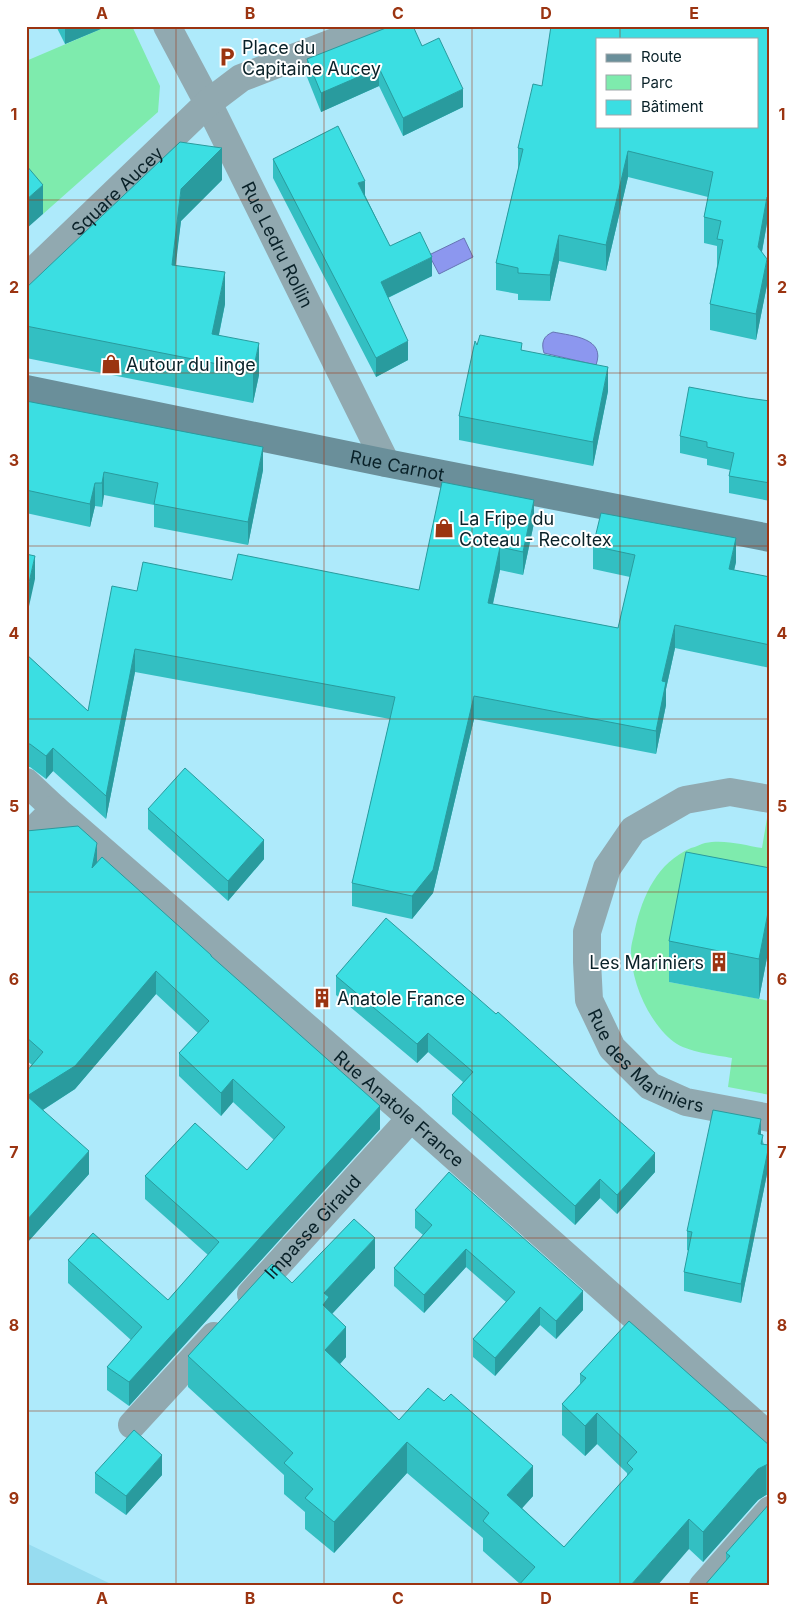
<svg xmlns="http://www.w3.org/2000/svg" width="796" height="1612" font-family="Inter,sans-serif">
<rect width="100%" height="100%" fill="#aeeafb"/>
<path fill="#97dcf0" d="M26,1543L115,1586H26Z"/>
<path fill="#7eebad" d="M108,26H132L160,86L158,112L43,214L26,194V61Z
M768,812H770V909L669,982L770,1001V1095L728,1087L732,1058C716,1055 687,1052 674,1042C649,1023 631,982 631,951C631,944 634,936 635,929C643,895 657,863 691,848C696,847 701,844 705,843C724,839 744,845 762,848Z"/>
<path fill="#8c97ef" stroke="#6574b3" d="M464,238L473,257L439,274L429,255Z
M553,332C573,336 606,338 596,365L544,353C541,343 543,336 553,332Z"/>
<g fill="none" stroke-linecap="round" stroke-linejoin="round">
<g stroke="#91a9b0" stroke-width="28">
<path id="s1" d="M167,26L208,103L386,463"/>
<path id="s2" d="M26,278L208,103L241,78L376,26"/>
<path id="s3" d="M26,782L55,809L411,1118L770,1437"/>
<path id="s4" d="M770,799L730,792L685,800L633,830L607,868L587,932V962L589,1000L612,1048L650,1086L686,1102L770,1118"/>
<path d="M26,838L55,809"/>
<path id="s5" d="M251,1294L411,1118"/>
<path d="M132,1425L214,1336"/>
<path d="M703,1586L770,1510"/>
</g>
<path stroke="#6a8f9a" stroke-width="28" id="s6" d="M26,389L386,463L770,538"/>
</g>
<path fill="#33bfc2" d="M56,26H108L65,44Z
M767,27H770V224L767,223L762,252L767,285L756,340L710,330V304L717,266V246L704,243V217L708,197L628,177L606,271L559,261L550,301L518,300V294L496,290V263L518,170V148L542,86Z
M422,46L463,107L403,136L379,86L321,112L307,77V59Z
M273,159L365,195L390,246L432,276L388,298L408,360L376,377L273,178Z
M222,180L181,221L175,265L225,304L219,335L259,375L253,403L26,358V288Z
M477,345L522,350L608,391L593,466L459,440V416Z
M748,398L770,401V501L729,493V476L730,470L707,465V459L680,453V436Z
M26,401L263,470L248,545L154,527V505L104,495L102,507L95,506L90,527L26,513Z
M534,523L523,575L500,570L493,604L618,628L630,577L593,569V546L736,562L734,570L770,577V668L675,648L666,689V705L656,754L474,719L433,893L412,919L352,906V883L390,719L135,672L106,819L53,771L46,779L30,767H26V654L88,711L137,591L232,580L419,590Z
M148,809L264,859L228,901L148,829Z
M26,831L97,862L211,956L380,1129L129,1406L107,1390V1367L131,1340L68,1283V1260L168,1300L208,1255L145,1199V1176L247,1170L274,1140L233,1102L221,1116L179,1076V1053L198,1033L156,994L75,1089L43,1110L89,1174L26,1244L32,1065L26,1060Z
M770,868V942L759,999L669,982V941Z
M336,976L655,1172L617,1214L600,1198L575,1225L452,1114V1095L463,1082L428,1052L417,1063L336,995Z
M761,1134L769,1164L741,1303L684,1291V1272L689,1251L687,1250V1231Z
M415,1210L583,1310L556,1339L540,1325L495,1376L473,1357V1339L506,1302L466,1267L424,1313L394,1286V1268L423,1235L415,1228Z
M375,1268L332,1314L346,1357L340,1364L399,1420L533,1496L522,1508L564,1547L627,1476V1473L597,1444L585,1456L562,1435V1404L580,1384V1374L770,1446V1495H766L758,1500L703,1562L689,1549L520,1584L483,1551V1538L407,1473L334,1553L305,1529V1512L284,1494V1475L188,1387V1356L292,1283Z
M95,1473L162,1475L126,1515L95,1493Z
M726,1553L770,1586L726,1561Z"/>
<path fill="#299b9e" d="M65,26H108L65,44Z
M379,68V86L321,112V93Z
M463,89V107L403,136V118Z
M222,148V180L181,221L172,297V265L181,189Z
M628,151V177L606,271V245Z
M365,181V199L358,183Z
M43,185V214L26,229V200Z
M767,197V223L758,273V247Z
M559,235V261L550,301V275Z
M432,257V276L381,301V282Z
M767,259V285L756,340V314Z
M225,272V304L213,363L212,334Z
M408,341V360L376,377V358Z
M259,343V375L253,403V371Z
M608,367V391L593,466V442Z
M263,447V470L248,545V522Z
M104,472V495L102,507V483Z
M95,483V506L90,527V504Z
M534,500V523L523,575V552Z
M736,538V562L729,592V569Z
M500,547V570L488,626V603Z
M35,556V579L26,620V596Z
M675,625V648L666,689V705L656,754V731L662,681Z
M135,649V672L106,819V796Z
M474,696V719L433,893L412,919V896Z
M53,748V771L46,779V756Z
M264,840V859L228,901V881Z
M97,843V866L92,868Z
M770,902V942L759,999V959Z
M156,971V994L75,1089L27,1120V1096Z
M428,1033V1052L417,1063V1044Z
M233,1079V1102L221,1116V1093Z
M380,1106V1129L129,1406V1382Z
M761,1119V1139L758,1134Z
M769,1145V1164L741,1303V1284Z
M89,1151V1174L26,1244V1221Z
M655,1153V1172L617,1214V1195Z
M600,1179V1198L575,1225V1206Z
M375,1238V1268L329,1317L323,1305L324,1293Z
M466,1249V1267L424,1313V1295Z
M583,1291V1310L556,1339V1321Z
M540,1307V1325L495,1376V1358Z
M346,1327V1357L325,1381V1350Z
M597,1413V1444L585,1456V1426Z
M407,1442V1473L334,1553V1522Z
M162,1455V1475L126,1515V1496Z
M766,1465V1495L758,1500L703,1562V1532L758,1469Z
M533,1466V1496L507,1525V1495Z
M689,1519V1549L657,1586H630Z"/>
<path fill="#3bdee2" stroke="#299b9e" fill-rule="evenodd" d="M391,26H413L422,46L439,38L463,89L403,118L379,68L321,93L307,59Z
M551,26L770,27V197H767L758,247L767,259L756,314L710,304L723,240L717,239L721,221L704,217L713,172L628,151L606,245L559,235L550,275L518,273V268L496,263L523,149L518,148L533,84L542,86ZM597,39H757V126H597Z
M338,126L365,181L358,183L390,246L420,232L432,257L381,282L408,341L376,358L273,159Z
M180,142L222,148L181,189L172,265L225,272L212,334L259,343L253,371L26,326V288Z
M26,165L43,185L26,200Z
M480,335L522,343L521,350L608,367L593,442L459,416L475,341L477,345Z
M689,387L748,398L770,401V483L729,476L734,453L707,447V442L680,436Z
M26,401L263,447L248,522L154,504L158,483L104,472L102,483H95L90,504L26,490Z
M442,482L534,500L523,552L500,547L488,603L618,628L635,555L593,546L601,513L736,538L729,569L770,577V645L675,625L662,681L666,682L656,731L474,696L433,870L412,896L352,883L395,697L135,649L106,796L53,748L46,756L30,744H26V654L88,711L112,586L137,591L143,562L232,580L238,554L419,590Z
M26,554L35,556L26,596Z
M185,768L264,840L228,881L148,809Z
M78,826L97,843L92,868L102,857L211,955V956L380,1106L129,1382L107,1367L142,1327L68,1260L93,1233L168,1300L219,1242L145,1176L195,1123L247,1170L285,1127L233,1079L221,1093L179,1053L209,1021L156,971L75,1066L27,1096L89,1151L26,1221V1072L43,1052L26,1037V831Z
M686,852L770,868V902L759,959L669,941Z
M386,918L496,1014L498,1012L655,1153L617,1195L600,1179L575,1206L452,1095L473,1072L428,1033L417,1044L336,976Z
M713,1110L761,1119L758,1134L763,1135L761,1144L769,1145L741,1284L684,1272L692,1232L687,1231Z
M449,1172L583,1291L556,1321L540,1307L495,1358L473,1339L515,1292L466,1249L424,1295L394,1268L432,1225L415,1210Z
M354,1219L375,1238L324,1293L329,1297L323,1305L346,1327L325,1350L399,1420L428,1388L444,1401L451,1394L533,1466L507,1495L564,1547L633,1469L627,1463L637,1452L597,1413L585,1426L562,1404L586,1378L580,1374L629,1321L770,1446V1464L766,1465L758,1469L703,1532L689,1519L630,1586H518L535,1567L483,1521L489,1513L407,1442L334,1522L305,1498L313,1489L284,1463L293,1453L188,1356L272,1264L292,1283Z
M134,1430L162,1455L126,1496L95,1473Z
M770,1503V1586H704L730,1556L726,1553Z"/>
<path fill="none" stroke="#9b3411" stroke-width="1" stroke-opacity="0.55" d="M176,26V1586M324,26V1586M472,26V1586M620,26V39M620,126V1586M26,200H770M26,373H770M26,546H770M26,719H770M26,892H770M26,1066H770M26,1238H770M26,1411H770"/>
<defs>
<symbol id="parking-bare" viewBox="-9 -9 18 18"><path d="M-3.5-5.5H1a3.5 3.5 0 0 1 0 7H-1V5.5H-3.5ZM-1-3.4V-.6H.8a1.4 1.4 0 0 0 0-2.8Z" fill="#9b3411" stroke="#fff" stroke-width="2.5" paint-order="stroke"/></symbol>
<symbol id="shop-bare" viewBox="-9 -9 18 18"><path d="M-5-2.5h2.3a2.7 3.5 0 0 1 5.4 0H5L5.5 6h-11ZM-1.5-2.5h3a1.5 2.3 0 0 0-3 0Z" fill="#9b3411" stroke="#fff" stroke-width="2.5" paint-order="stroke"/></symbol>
<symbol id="building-bare" viewBox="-9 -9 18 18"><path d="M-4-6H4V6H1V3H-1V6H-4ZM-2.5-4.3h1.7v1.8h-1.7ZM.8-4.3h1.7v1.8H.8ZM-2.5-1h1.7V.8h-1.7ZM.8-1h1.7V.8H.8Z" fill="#9b3411" stroke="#fff" stroke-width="2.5" paint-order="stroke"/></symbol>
</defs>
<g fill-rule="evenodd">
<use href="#parking-bare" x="213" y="43" width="28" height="28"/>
<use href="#shop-bare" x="97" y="350" width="28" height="28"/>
<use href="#shop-bare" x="430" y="514" width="28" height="28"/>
<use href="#building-bare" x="705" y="948" width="28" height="28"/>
<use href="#building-bare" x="308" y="984" width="28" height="28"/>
</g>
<g text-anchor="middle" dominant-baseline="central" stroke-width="4" stroke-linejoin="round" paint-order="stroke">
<g font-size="18" fill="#092128" stroke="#fff" text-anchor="start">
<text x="242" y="47">Place du<tspan x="242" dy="21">Capitaine Aucey</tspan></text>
<text x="126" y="364">Autour du linge</text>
<text x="459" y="518">La Fripe du<tspan x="459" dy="21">Coteau - Recoltex</tspan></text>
<text x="704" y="962" text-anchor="end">Les Mariniers</text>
<text x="337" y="998">Anatole France</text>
</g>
<g font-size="18" fill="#092128" stroke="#fff">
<text stroke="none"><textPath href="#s2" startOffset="126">Square Aucey</textPath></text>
<text stroke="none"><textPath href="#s1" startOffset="245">Rue Ledru Rollin</textPath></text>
<text stroke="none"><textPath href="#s6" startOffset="379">Rue Carnot</textPath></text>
<text stroke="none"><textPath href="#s4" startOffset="415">Rue des Mariniers</textPath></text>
<text stroke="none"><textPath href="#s3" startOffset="496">Rue Anatole France</textPath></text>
<text stroke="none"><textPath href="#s5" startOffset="91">Impasse Giraud</textPath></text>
</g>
</g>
<rect width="796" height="1612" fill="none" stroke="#ffffff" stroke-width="55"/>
<rect x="596" y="38" width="162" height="90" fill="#ffffff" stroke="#9da6a9"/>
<rect x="606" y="54" width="25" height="8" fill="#6a8f9a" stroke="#9da6a9"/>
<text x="641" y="62" font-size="15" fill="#092128">Route</text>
<rect x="606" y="75" width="25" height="15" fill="#7eebad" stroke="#9da6a9"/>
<text x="641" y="88" font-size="15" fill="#092128">Parc</text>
<rect x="606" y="100" width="25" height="15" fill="#3bdee2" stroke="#9da6a9"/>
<text x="641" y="112" font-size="15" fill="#092128">Bâtiment</text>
<rect x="28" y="28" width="740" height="1556" fill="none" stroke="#9b3411" stroke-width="2"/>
<g font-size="16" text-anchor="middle" font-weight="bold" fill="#9b3411">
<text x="102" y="19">A</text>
<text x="250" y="19">B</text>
<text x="398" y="19">C</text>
<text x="546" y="19">D</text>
<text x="694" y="19">E</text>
<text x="14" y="120">1</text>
<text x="782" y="120">1</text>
<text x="14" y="293">2</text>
<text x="782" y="293">2</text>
<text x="14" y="466">3</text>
<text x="782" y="466">3</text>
<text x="14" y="639">4</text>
<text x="782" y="639">4</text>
<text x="14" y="812">5</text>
<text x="782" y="812">5</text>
<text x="14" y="985">6</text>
<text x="782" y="985">6</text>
<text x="14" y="1158">7</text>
<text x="782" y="1158">7</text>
<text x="14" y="1331">8</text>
<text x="782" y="1331">8</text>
<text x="14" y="1504">9</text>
<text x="782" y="1504">9</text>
<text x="102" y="1604">A</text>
<text x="250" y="1604">B</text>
<text x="398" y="1604">C</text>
<text x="546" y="1604">D</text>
<text x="694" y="1604">E</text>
</g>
</svg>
